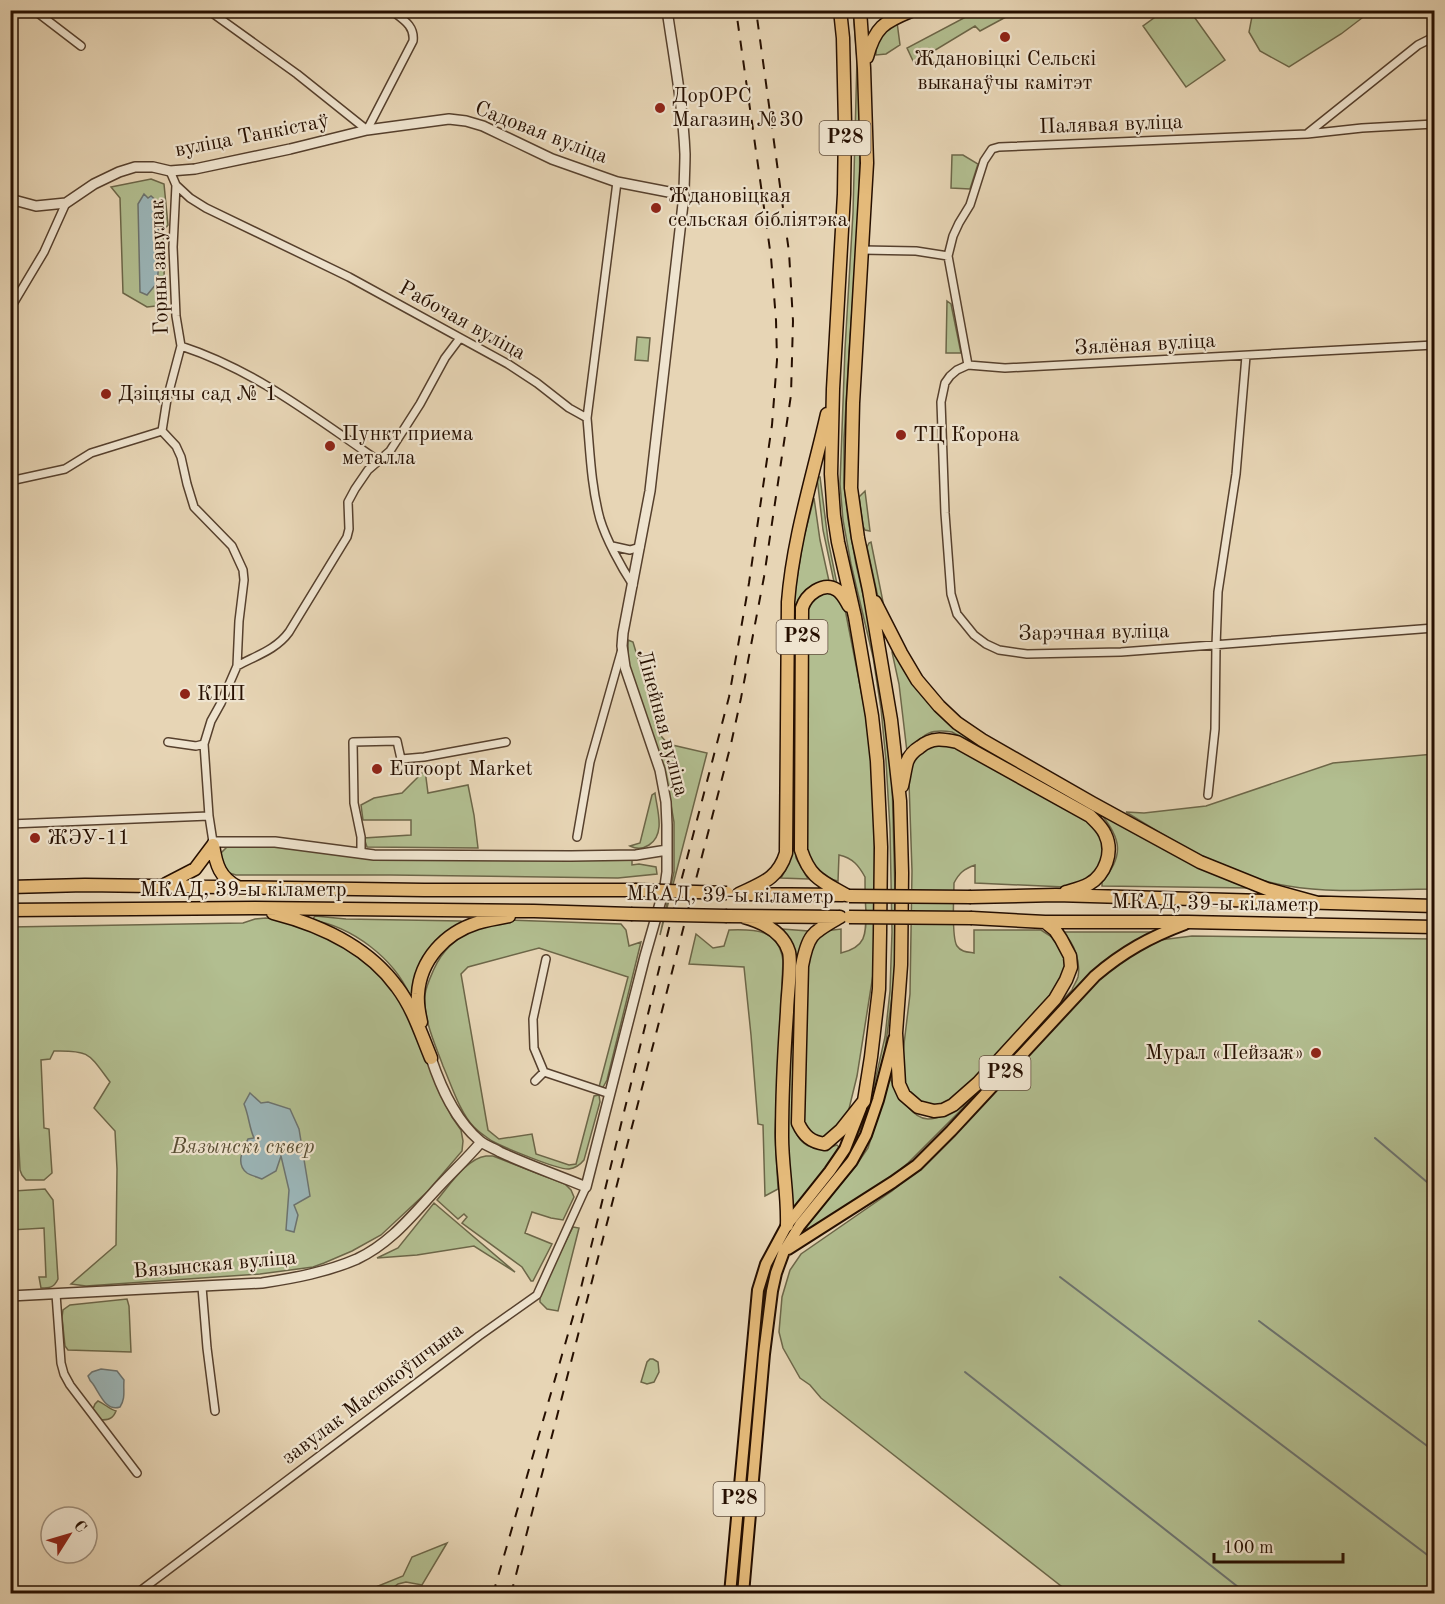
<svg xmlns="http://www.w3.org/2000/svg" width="1445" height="1604" font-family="'Old Standard TT',serif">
<rect width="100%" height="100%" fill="#e7d5b5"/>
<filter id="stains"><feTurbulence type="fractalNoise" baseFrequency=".00333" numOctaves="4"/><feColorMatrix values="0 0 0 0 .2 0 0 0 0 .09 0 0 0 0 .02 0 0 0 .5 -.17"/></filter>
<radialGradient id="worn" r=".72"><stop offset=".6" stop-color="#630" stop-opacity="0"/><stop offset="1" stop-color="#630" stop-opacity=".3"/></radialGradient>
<path fill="#b2be90" stroke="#6c6648" stroke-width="1.5" d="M857,10L861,53L859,214L849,352L844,439V483L848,519L856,564L877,656L892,779L896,931L894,981L884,1058L873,1101L861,1133L850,1153H849L868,1112L885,1037L890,991L892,932L890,829L886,761L881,709L873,657L851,564L843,520L840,484L845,349L853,213L857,59L853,11Z
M1165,10L1190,11L1225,60L1186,87L1143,26Z
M977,11H1017L980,31L975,26L914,63L907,48Z
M1333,11L1334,12L1362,11V18L1341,34L1289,67L1260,51L1249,32L1253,11Z
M897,22L900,45L886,54L876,55C875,36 883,33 897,22Z
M952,155H963L978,164L970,189L951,188Z
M151,179L164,184L168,225L163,231L165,305L147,307L123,293L120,198L111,187Z
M947,301L951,304L961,353H946Z
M637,337L650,338L648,361L635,360Z
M817,477H820L828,540L837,584L834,582L823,530Z
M865,491L870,531L865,530L863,526L859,497Z
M814,498L820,540L829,581C812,583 802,590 795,606V841L796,858L808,879L781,878C789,866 792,856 793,842L794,597L803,541Z
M871,542L884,607L879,602L867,547L869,543Z
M831,592L844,604L865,711L874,780L875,962L857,1076L847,1117L830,1136L817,1140L802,1127L805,965L809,947L825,931L841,929V953C866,947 866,935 866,912C865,900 865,889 865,877C859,866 853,858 839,855L838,881C821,878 815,867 807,853L808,612C810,597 818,595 831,592Z
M628,640L633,642L661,736L668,744L707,753L660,935L674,872V822L665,771L633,681L628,659Z
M895,651L932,704L1250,888L1102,886V882C1124,856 1122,839 1100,813L952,732C927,728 923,736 907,752L899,684L892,652Z
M933,744H950L1099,826L1107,856L1087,881L1065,887L975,883V865C964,869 959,873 954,883C954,896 951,937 957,946C961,952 968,952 974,953V930H1041L1055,939L1064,957L1065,972L1052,994L957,1096L948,1104L928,1106L913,1098L904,1087L901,1069L910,994L912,871L909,782L912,763L918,755Z
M1434,754V889C1387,889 1334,894 1288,886C1231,877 1174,842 1126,812L1144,813L1206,806L1333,763Z
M425,770L428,793L468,785L474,815L478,848L367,847L364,838L411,835V820H363L361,805L374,798L402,793Z
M655,793C657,810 666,834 649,845C643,849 636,849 630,846L640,843L652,795Z
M233,845L273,846L370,859H632V865L639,864L656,867L657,874L618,878L391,875H236L226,872L220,854L227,847Z
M315,916L346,919L461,921L462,924L448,932L414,994L410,995C393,958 353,927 312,920Z
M266,918L277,919L322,934L372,965L398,995L424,1050L439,1092L452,1117L461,1130L463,1141L462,1151L427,1192L381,1235L352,1251L324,1263L313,1267L260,1274L86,1286L71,1284L116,1245L117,1169L115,1131L94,1108L110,1082C89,1054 90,1050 54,1051L50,1059L41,1060L44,1128L49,1129L52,1173L44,1180H26L22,1175L20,1170L15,1069H11L10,927L243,923L255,919Z
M506,920L621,924L626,930L629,946L641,942L607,1080L602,1089L599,1087L628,977L539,948L468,967L461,974L488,1130L499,1139L532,1134L536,1154L569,1165L576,1164L594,1096L599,1095L600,1102L584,1160C580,1165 576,1168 569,1169C558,1170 503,1147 492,1141C486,1137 479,1132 474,1127C460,1113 451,1084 443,1066C435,1044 423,1019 425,995C426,986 430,978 434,969C442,951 457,937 476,929C485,925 496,923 506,920Z
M782,929L808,931L803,941L793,1120C796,1146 813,1153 837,1145L840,1148L831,1163L792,1212L787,1141L794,956L781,932Z
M729,930C755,929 779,929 783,961L775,1133L778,1189L765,1196L763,1125L758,1124L751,1035L744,967L689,964L696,934L713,948L724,946Z
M1063,932H1153L1113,955L1090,973L959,1112L908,1163L891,1177L808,1230L806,1226L855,1167L868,1148L890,1079C897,1091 911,1119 928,1119C941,1119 953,1111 964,1105L1072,990C1073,986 1077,981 1078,977C1081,961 1074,943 1063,932Z
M1192,936L1434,939V1593H1070L821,1398L810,1385L800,1378L783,1348L779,1332L782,1297L790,1270L801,1254L892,1191L921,1166L1098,980L1119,962L1160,940Z
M10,1151L14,1191L45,1189L53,1200L58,1279C54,1288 49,1288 41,1288L39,1277H46L44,1228L11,1230Z
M486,1156H493L565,1184L571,1190L574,1197L563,1220L551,1218L532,1212L525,1233L552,1244L533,1281H531L522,1267L462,1223L467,1217L464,1214L458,1219L437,1200C449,1186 467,1158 486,1156Z
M434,1203L515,1272L474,1246L417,1255L377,1258L398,1248Z
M573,1227L579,1228L558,1311L547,1309L540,1302V1292Z
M127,1299L129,1306L131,1352L68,1350L65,1346L62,1317L63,1310L70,1305Z
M650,1359H653L658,1362L659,1372L654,1382L647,1384L641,1382L647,1362Z
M98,1401C105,1404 109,1409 116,1411C113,1419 108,1420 100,1420L93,1409L95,1404Z
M447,1543L422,1585L406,1582L398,1584L386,1593H361L403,1576L412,1557Z"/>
<path fill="#9bb6b9" stroke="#6c736f" stroke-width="1.5" d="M144,194L148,198L151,196L158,202L159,263L157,283L147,295L140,292L138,204Z
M250,1093L261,1103L268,1102L290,1109L299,1129L310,1196L294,1205L298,1215L294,1232L286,1230L289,1190L281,1156L276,1171L262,1179C257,1177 250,1175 247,1173C235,1164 243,1149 248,1139L254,1138C249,1127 249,1116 244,1104Z
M101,1369L117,1371L124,1380C123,1390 126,1398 120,1407C106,1412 100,1394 93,1384C91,1382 89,1379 88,1376L92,1372Z"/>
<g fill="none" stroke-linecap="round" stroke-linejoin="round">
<path stroke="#6c736f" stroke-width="2" d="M1375,1138L1434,1188
M1060,1277L1434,1560
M1259,1321L1434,1451
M965,1372L1247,1594"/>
<defs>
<path id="minor" d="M34,10L81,46
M208,10L297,74L367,130L413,41C415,25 402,19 391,10
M1308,133L1418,45L1434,37
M170,171L176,185L190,198L206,208L349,277L508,364L537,383L569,408L587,418C590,451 591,486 600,519C606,539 621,567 633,585
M862,250L916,251L948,256L953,236L959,223L970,205L984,161L992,149L999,147L1307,134L1362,128L1434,124
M948,256L968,365L1005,368L1434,345
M10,309L44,252L66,203
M181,346C257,371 314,417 379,461
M968,365L957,370L950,376L945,383L941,402L945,513L951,594L957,614L974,635L986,644L999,650L1027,654L1121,652L1434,628
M587,418L617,182
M162,431L176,446L181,457L187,484L194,507L232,546L243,570L244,580L239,621L237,666L221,703L211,721L204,744L209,816L213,842
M162,431L167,399L181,346L176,316L173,247L176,185
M10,481L65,469L91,453L162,431
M612,546L630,550L640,547
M237,666C255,656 276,650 289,632L347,537L349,529L348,502L355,489L368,470L390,451L420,404L445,358L460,338
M168,742L196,746L204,744
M1208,795L1215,729L1216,646L1218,592L1236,474L1246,356
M10,824L209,816
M577,837L590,762L622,649
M361,853V837L354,803L353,742L397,741L401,759L424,757L506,742
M546,959L533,1019L534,1048L544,1072L610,1094
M535,1081L544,1072
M202,1287L207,1348L215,1411
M56,1294L61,1363L64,1374L70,1385L137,1473
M10,1519L11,1520
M136,1594L479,1336L537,1295L586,1187"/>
<path id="tertiary" d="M10,199L36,206L66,203L94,184L119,172L135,167H153L170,171L195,169L290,149L367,130L449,119L466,121L483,126L552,159L617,182L684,195
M213,845V842H275L374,855L571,856L636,855L667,850
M431,1058C441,1088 455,1120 480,1141C486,1146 494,1148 500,1152C528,1165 557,1175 586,1187L645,956L665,886L667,872V825L666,802L660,770L625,667L622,646L623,633L650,491L684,195C684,182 685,167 685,154C683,106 674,58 667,10
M10,1296L262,1283C295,1278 327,1272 357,1259C389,1244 410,1218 433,1193C449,1175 466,1160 481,1142"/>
<path id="primary" d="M788,1249L893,1182L917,1165L951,1131L1095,976C1123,952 1150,937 1185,924
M730,1594L758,1290L766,1264L787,1225L830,1171L845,1149L861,1108
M743,1594L764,1354L772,1291L776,1273L784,1251L800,1225L852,1161L866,1135L878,1100L894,1039"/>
<path id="trunk" d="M840,10L843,38L845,125L844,194L833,389L831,474L834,516L838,542L855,617L872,716L877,761L881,847L880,933L879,989L871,1057L864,1101L841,1130L825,1144C811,1142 804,1136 798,1123L802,966C808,934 812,933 840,917
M860,10L864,68L867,163L853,403L851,488L858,538L869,590L891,720L900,801L902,873L901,965L896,1033L899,1084L904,1095L918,1107L934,1111L943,1110L953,1105L978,1083L1055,999L1066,980L1071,967L1070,956L1061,939L1055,930L1045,922
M867,57C875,27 884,22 911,11
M875,602L901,653L917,680L939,706L957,723L982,740L1092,803L1200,862L1267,889L1318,903
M902,786C904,778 905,769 907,762C909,756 915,750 920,747C932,737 943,739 957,742L1090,816C1096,822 1102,827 1105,834C1114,852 1105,875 1089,884C1082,888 1073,890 1066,892
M213,845C216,865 220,878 238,887
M166,884L195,869L213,845
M10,887L85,885L424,890H635
M739,894C762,883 778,879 786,853L788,602C793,538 813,476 827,414
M743,894L843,895
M846,895C822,881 810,878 801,850L802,608C806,595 823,581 837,590C843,594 846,601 849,606
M971,897L1056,895L1434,906
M10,910L255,908L534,911L631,914
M273,913C320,925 368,947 397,987C413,1008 421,1034 431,1058
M727,916L839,917
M744,917C762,922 783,932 789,952C792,965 787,998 787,1012C784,1054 782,1095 782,1137C782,1166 788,1195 787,1225
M972,918L1045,922H1188L1434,927
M421,1022C419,1013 417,1004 418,994C420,960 445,933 477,923C487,920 498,918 509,916"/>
</defs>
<use href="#minor" stroke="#56402d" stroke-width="10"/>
<use href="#tertiary" stroke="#56402d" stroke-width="12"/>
<use href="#primary" stroke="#260f00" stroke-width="14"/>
<use href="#trunk" stroke="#260f00" stroke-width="15"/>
<use href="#minor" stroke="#efe4cf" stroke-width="7"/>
<use href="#tertiary" stroke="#efe4cf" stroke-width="9"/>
<use href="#primary" stroke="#e4ba7a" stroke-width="10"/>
<use href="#trunk" stroke="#e4ba7a" stroke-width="12"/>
<path stroke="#260f00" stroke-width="2" stroke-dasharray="10 10" stroke-linecap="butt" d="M493,1594L579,1296L672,916L729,697L749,583L772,425L777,360L776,320L771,257L736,10
M511,1594L731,744L741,698L764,577L791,395L793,321L789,252L756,10"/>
<defs>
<path id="trunk-bridge" d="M635,890L727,893
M849,896L971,897
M631,914L727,916
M849,917L972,918"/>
</defs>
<use href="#trunk-bridge" stroke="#260f00" stroke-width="15" stroke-linecap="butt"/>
<use href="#trunk-bridge" stroke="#e4ba7a" stroke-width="12"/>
</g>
<g fill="#8f2418" stroke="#efe4cf" stroke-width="2">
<circle cx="1005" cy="37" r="6"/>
<circle cx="660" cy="108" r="6"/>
<circle cx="656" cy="208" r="6"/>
<circle cx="106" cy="394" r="6"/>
<circle cx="901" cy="435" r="6"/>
<circle cx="330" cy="446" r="6"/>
<circle cx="185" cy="694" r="6"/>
<circle cx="377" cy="769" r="6"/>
<circle cx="35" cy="838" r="6"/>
<circle cx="1316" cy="1053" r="6"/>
</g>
<g text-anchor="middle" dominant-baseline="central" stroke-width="4.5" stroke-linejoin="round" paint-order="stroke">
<g fill="#efe4cf" stroke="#624f3e" stroke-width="1.5">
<rect x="819.5" y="121" width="51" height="34" rx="4.5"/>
<rect x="776.5" y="620" width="51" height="34" rx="4.5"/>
<rect x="979.5" y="1056" width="51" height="34" rx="4.5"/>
<rect x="713.5" y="1482" width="51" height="34" rx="4.5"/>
</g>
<g font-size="20" font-weight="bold" fill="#260f00">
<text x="845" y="138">Р28</text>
<text x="802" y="637">Р28</text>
<text x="1005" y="1073">Р28</text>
<text x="739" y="1499">Р28</text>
</g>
<g font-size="21" fill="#260f00" stroke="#efe4cf" text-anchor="start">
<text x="1005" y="59" text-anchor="middle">Ждановіцкі Сельскі<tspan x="1005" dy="24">выканаўчы камітэт</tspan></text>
<text x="672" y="96">ДорОРС<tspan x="672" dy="24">Магазин №30</tspan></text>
<text x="668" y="196">Ждановіцкая<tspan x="668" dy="24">сельская бібліятэка</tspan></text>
<text x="118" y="394">Дзіцячы сад № 1</text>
<text x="342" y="434">Пункт приема<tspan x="342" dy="24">металла</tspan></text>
<text x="913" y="435">ТЦ Корона</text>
<text x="197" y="694">КПП</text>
<text x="389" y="769">Euroopt Market</text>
<text x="47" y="838">ЖЭУ-11</text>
<text x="1304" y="1053" text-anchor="end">Мурал «Пейзаж»</text>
</g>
<g font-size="21" fill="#260f00" stroke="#efe4cf">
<text transform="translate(1111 125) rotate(-2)">Палявая вуліца</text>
<text transform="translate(541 133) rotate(21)">Садовая вуліца</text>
<text transform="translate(252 136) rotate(-11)">вуліца Танкістаў</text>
<text transform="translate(160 267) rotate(-92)">Горны завулак</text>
<text transform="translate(462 321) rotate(29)">Рабочая вуліца</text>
<text transform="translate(1145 345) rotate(-3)">Зялёная вуліца</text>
<text transform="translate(1094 633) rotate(-1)">Зарэчная вуліца</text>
<text transform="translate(662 723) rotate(75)">Лінейная вуліца</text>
<text x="243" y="890">МКАД, 39-ы кіламетр</text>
<text transform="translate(730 896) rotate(1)">МКАД, 39-ы кіламетр</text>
<text transform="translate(1215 904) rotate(1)">МКАД, 39-ы кіламетр</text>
<text transform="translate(215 1265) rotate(-5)">Вязынская вуліца</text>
<text transform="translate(373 1394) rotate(-37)">завулак Масюкоўшчына</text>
</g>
<g font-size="21" font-style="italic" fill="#574c32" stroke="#efe4cf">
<text x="243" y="1147">Вязынскі сквер</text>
</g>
</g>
<rect width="1445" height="1604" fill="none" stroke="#e7d5b5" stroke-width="36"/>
<rect x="12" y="12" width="1421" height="1580" fill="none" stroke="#260f00" stroke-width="3"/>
<rect x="18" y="18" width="1409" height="1568" fill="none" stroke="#260f00" stroke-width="1.5"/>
<g transform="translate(69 1535) rotate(53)"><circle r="28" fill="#efe4cf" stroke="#9f8f7c" stroke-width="1.5"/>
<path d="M0-4.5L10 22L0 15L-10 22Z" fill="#8f2418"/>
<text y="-9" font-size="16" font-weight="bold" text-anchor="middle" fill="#260f00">С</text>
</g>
<path d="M1214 1553v9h129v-9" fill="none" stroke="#260f00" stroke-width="3"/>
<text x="1223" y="1553" font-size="18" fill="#260f00" stroke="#efe4cf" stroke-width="4.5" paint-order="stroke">100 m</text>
<rect width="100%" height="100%" filter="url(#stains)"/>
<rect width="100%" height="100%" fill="url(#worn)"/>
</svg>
